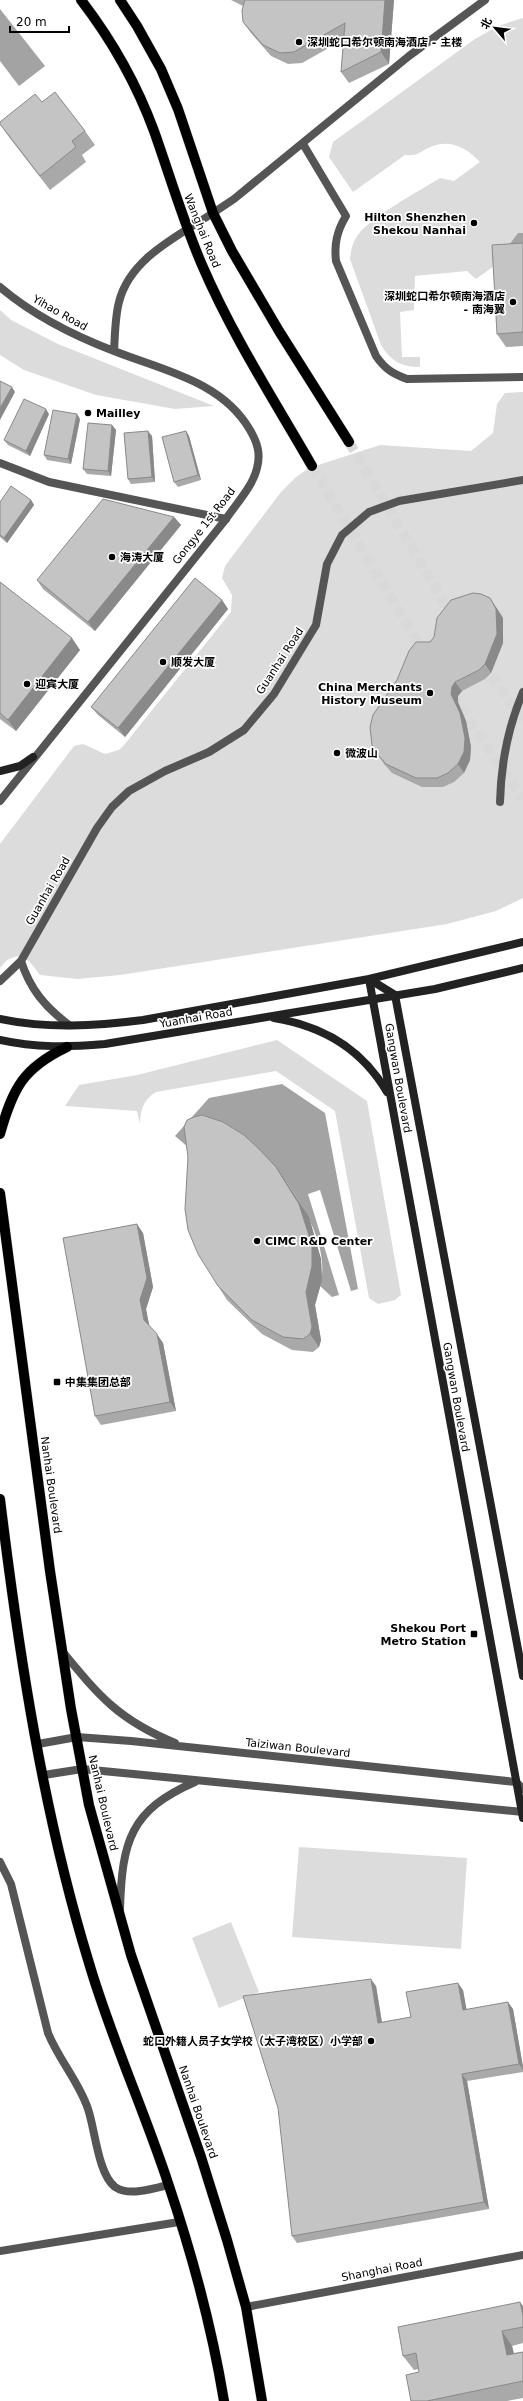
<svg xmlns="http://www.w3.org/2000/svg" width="523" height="2401" font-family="'DejaVu Sans','Noto Sans SC',sans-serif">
<rect width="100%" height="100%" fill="#fff"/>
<path fill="#dcdcdc" d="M523,18V233H518L497,264L476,279L467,271L415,276L414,310L400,312L402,357H420V367C401,367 391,361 381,345L350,259C351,251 352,244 356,238C365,220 421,190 440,178L454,181L480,162C468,149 452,139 433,146C421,150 419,157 405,155L353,192L329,157L333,142L475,39L498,26Z
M0,310L11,320L58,344L214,406L175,409L96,395L24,370L0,355Z
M523,392V898L496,911L447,924L120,975L77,979L40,975L29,961L17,956L7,960L0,968V844L74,746L83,744L105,754L119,750L124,745L231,612L232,595L222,578L225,566L281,492L296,477L309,468L380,445L471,451L493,433L497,404L505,393Z
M277,1040L367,1101L401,1295L395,1300L378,1304L369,1298L335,1111L276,1071L156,1092C143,1100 141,1109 140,1124L137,1111L65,1106L79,1085L137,1075Z
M299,1847L467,1858L461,1949L292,1937Z
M231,1922L259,1992L219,2008L192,1938Z"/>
<path fill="#a3a3a3" d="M0,9L45,66L19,86L0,61Z
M518,233H523V250L504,252Z
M282,1084L325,1113L358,1289L351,1291L320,1190L308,1194L339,1295L332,1297L320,1286C330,1249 306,1210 285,1180L195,1153L175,1136L209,1098Z"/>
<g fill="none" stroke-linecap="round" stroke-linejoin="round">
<path stroke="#d9d9d9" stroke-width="10" stroke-dasharray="10 5" stroke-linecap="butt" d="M349,442L453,617
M312,466L424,653
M483,663L523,723
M452,695L523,799"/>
<defs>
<path id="primary" d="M81,0C111,39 137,85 154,131C170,176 183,221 202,265C232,335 274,400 312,466
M120,0L137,26L161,69L178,109L213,213L232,251L279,331L349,442
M0,1134C13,1088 23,1068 67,1047
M0,1193L50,1571L71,1709L89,1805L131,1955L201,2157L227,2240L246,2307L262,2401
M0,1499C19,1655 43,1813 89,1963C111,2038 144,2110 168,2183C192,2254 212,2328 224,2401"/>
</defs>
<use href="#primary" stroke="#dbdbdb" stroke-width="11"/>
<path stroke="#555" stroke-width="8" d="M303,144L346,216C337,231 334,244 336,261L376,356C385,369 393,374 407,379L523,377
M213,213L234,199L409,56L485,0
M0,463L49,482L226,519
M500,802C501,764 508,727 523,692
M21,961C30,989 45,1007 69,1025
M0,981L21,961L97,828L112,807L129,791L165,771L209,752L244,730L274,694L316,625L327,564L342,535L369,512L399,501L523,480
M0,1862L11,1884L48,2033C59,2060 79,2082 88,2109C95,2129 98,2174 115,2187C130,2197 153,2188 169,2185
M0,2251L179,2222
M246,2307L523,2255"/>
<path stroke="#555" stroke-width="8" d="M0,287C34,316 72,335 114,351
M0,801L226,519C236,504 253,486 257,468C261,453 257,442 250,430C222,381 162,370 114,351C115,335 115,317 119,302C130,258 178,236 213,213
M62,1651C100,1697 119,1720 175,1743
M38,1744L77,1737L131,1741L516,1782L523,1789
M44,1775L82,1769L523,1812
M120,1909C122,1842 130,1810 195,1782"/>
<path stroke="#222" stroke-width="8" d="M0,771L20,766L33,757
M523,942L369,979L523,1818
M395,995L523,1676
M274,1018C323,1026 362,1049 387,1092
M0,1019C47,1029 96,1026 143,1020L369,979L395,995
M0,1040C35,1048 69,1047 105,1044L435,989L523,968"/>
<use href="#primary" stroke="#000" stroke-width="10"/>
</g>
<path fill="#a9a9a9" d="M231,0H394L389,64L349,83L341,72L343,40L302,63L288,64L271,56L251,33L243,22V6Z
M42,102L85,131L95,145L82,155L86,162L50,190L9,137L0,124Z
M523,243V346L506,347L497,334Z
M49,414L30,456L8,445L4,440Z
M80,419L71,464L47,460L44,455Z
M112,425L116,430L111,476L87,474L83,469Z
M186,431L189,436L201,480L178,487L174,482Z
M152,436L155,482L131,484L128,479Z
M31,500L34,505L7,543L0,537V502Z
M174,517L181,525L95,631L43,589L37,580Z
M0,582L80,650L16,731L0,719Z
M222,600L228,609L125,737L98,715L91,707Z
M496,607L503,618V643L491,673L485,679L462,691L458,696V702L466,721L471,747L470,760L464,773L454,782L443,787H422L392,773L384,764L378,755L430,642L434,637Z
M276,1167L285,1180L309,1217L321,1259L322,1280L315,1305L321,1340L319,1347L313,1352L292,1350L262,1334L227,1300L218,1286Z
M143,1233L153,1287L146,1309L149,1326L163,1343L176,1411L101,1425L95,1416Z
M376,1986L382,2022L411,2017L463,1990L466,2010L513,2009L523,2067V2072L467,2081L489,2209L297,2243L292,2236Z
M523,2306V2343L512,2346L514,2353L523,2352V2398L507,2401H411L419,2372V2369L414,2370L403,2356Z"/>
<path fill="#898989" d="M385,0H394L389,64L381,52Z
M12,387L15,392L0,420V408Z
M46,409L49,414L30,456L26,451Z
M77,414L80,419L71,464L68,459Z
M112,425L116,430L111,476L108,471Z
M148,431L152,436L155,482L152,477Z
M186,431L189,436L201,480L198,475Z
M31,500L34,505L7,543L4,538Z
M174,517L181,525L95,631L88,622Z
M490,598L503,618V643L491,673L485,664Z
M222,600L228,609L125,737L118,728Z
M72,638L80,650L16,731L8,720Z
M455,682L462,691L458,696V702L466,721L471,747L470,760L464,773L458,764L451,694L452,687Z
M276,1167L285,1180L309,1217L321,1259L322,1280L315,1305L321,1340L319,1347L310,1334Z
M137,1224L143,1233L153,1287L146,1309L150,1329L144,1320L140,1300Z
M157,1334L163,1343L176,1411L170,1402Z
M371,1979L376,1986L383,2030L378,2023Z
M458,1983L463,1990L468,2017L463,2010Z
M508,2002L513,2009L523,2067V2070L519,2064Z
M462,2074L467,2081L489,2209L484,2202Z
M520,2302L523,2306V2316Z
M502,2331L512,2346L517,2369L507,2355Z"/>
<path fill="#c4c4c4" stroke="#898989" d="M245,0H385L381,52L341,72L345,23L294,52L280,53L263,45L243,22L242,10Z
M55,92L85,131L72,141L76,147L40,176L0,124V122L35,94L42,102Z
M523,243V332L497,334L492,245Z
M0,381L12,387L0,408Z
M24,399L46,409L26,451L4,440Z
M53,410L77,414L68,459L44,455Z
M88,423L112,425L108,471L83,469Z
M148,431L152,477L128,479L124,433Z
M186,431L198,475L174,482L162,437Z
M11,486L31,500L4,538L0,535V502Z
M103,499L174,517L88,622L37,580Z
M195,578L222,600L118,728L91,707Z
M0,582L72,638L8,720L0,713Z
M473,593L481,594L490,598L496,609L497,634L485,664L479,670L455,682L452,687L451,694L460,713L465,738L464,752L458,764L448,773L437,778H416L386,764L378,755L372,745L370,727L373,715L397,680L409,651L416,642H430L434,637L437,618L451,600Z
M202,1115L223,1122L244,1135L260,1150L276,1167L299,1204L312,1245V1266L306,1292L312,1327L310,1334L303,1339L283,1337L252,1320L218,1286L198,1254L188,1230L185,1209L188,1157L184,1127L187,1120L194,1117Z
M137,1224L147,1278L140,1300L144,1320L157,1334L170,1402L95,1416L63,1238Z
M371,1979L378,2023L411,2017L406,1992L458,1983L463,2010L508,2002L519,2064L462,2074L484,2202L292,2236L278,2108L243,1996Z
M520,2302L523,2316V2327L502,2331L507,2355L523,2352V2381L427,2401H411L406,2375L419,2372L416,2353L403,2356L398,2327Z"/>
<g fill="#000" stroke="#fff" stroke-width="1.5">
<circle cx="299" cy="42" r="4"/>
<circle cx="474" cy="223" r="4"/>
<circle cx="513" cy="302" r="4"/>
<circle cx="88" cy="413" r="4"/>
<circle cx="112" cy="557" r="4"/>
<circle cx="163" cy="662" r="4"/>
<circle cx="27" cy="684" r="4"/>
<circle cx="430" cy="693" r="4"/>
<circle cx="337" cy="753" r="4"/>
<circle cx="257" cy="1241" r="4"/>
<rect x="53" y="1378" width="8" height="8" rx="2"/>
<rect x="470" y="1630" width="8" height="8" rx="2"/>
<circle cx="371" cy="2041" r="4"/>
</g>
<g text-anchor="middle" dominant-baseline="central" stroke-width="3.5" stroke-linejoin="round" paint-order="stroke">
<g font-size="11" font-weight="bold" fill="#000" stroke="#fff" text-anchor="start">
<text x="307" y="42">深圳蛇口希尔顿南海酒店 - 主楼</text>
<text x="466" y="217" text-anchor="end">Hilton Shenzhen<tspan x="466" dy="13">Shekou Nanhai</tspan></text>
<text x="505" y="296" text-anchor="end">深圳蛇口希尔顿南海酒店<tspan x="505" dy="13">- 南海翼</tspan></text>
<text x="96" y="413">Mailley</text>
<text x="120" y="557">海涛大厦</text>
<text x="171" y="662">顺发大厦</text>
<text x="35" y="684">迎宾大厦</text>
<text x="422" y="687" text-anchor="end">China Merchants<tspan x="422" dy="13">History Museum</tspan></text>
<text x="345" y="753">微波山</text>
<text x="265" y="1241">CIMC R&amp;D Center</text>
<text x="65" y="1382">中集集团总部</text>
<text x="466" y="1628" text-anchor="end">Shekou Port<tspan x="466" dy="13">Metro Station</tspan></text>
<text x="363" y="2041" text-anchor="end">蛇口外籍人员子女学校（太子湾校区）小学部</text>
</g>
<g font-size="11" fill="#000" stroke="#fff">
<text transform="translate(202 231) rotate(68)">Wanghai Road</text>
<text transform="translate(60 313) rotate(29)">Yihao Road</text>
<text transform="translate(204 526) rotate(-52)">Gongye 1st Road</text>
<text transform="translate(280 661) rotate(-57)">Guanhai Road</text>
<text transform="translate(48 891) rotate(-60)">Guanhai Road</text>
<text transform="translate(196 1018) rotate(-10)">Yuanhai Road</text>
<text transform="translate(398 1078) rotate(80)">Gangwan Boulevard</text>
<text transform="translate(456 1397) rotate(80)">Gangwan Boulevard</text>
<text transform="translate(51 1485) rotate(82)">Nanhai Boulevard</text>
<text transform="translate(298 1748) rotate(6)">Taiziwan Boulevard</text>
<text transform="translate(103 1803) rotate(77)">Nanhai Boulevard</text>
<text transform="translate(198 2112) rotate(71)">Nanhai Boulevard</text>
<text transform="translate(382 2270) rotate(-11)">Shanghai Road</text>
</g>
</g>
<g transform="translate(495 28) rotate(298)" stroke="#ffffff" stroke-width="3" paint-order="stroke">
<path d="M0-3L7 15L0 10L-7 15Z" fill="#000000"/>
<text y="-6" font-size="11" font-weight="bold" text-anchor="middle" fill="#000000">北</text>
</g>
<path d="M10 26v6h59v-6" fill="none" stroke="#000000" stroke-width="2"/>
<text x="16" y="26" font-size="12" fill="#000000" stroke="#ffffff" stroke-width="3" paint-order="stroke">20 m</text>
</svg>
